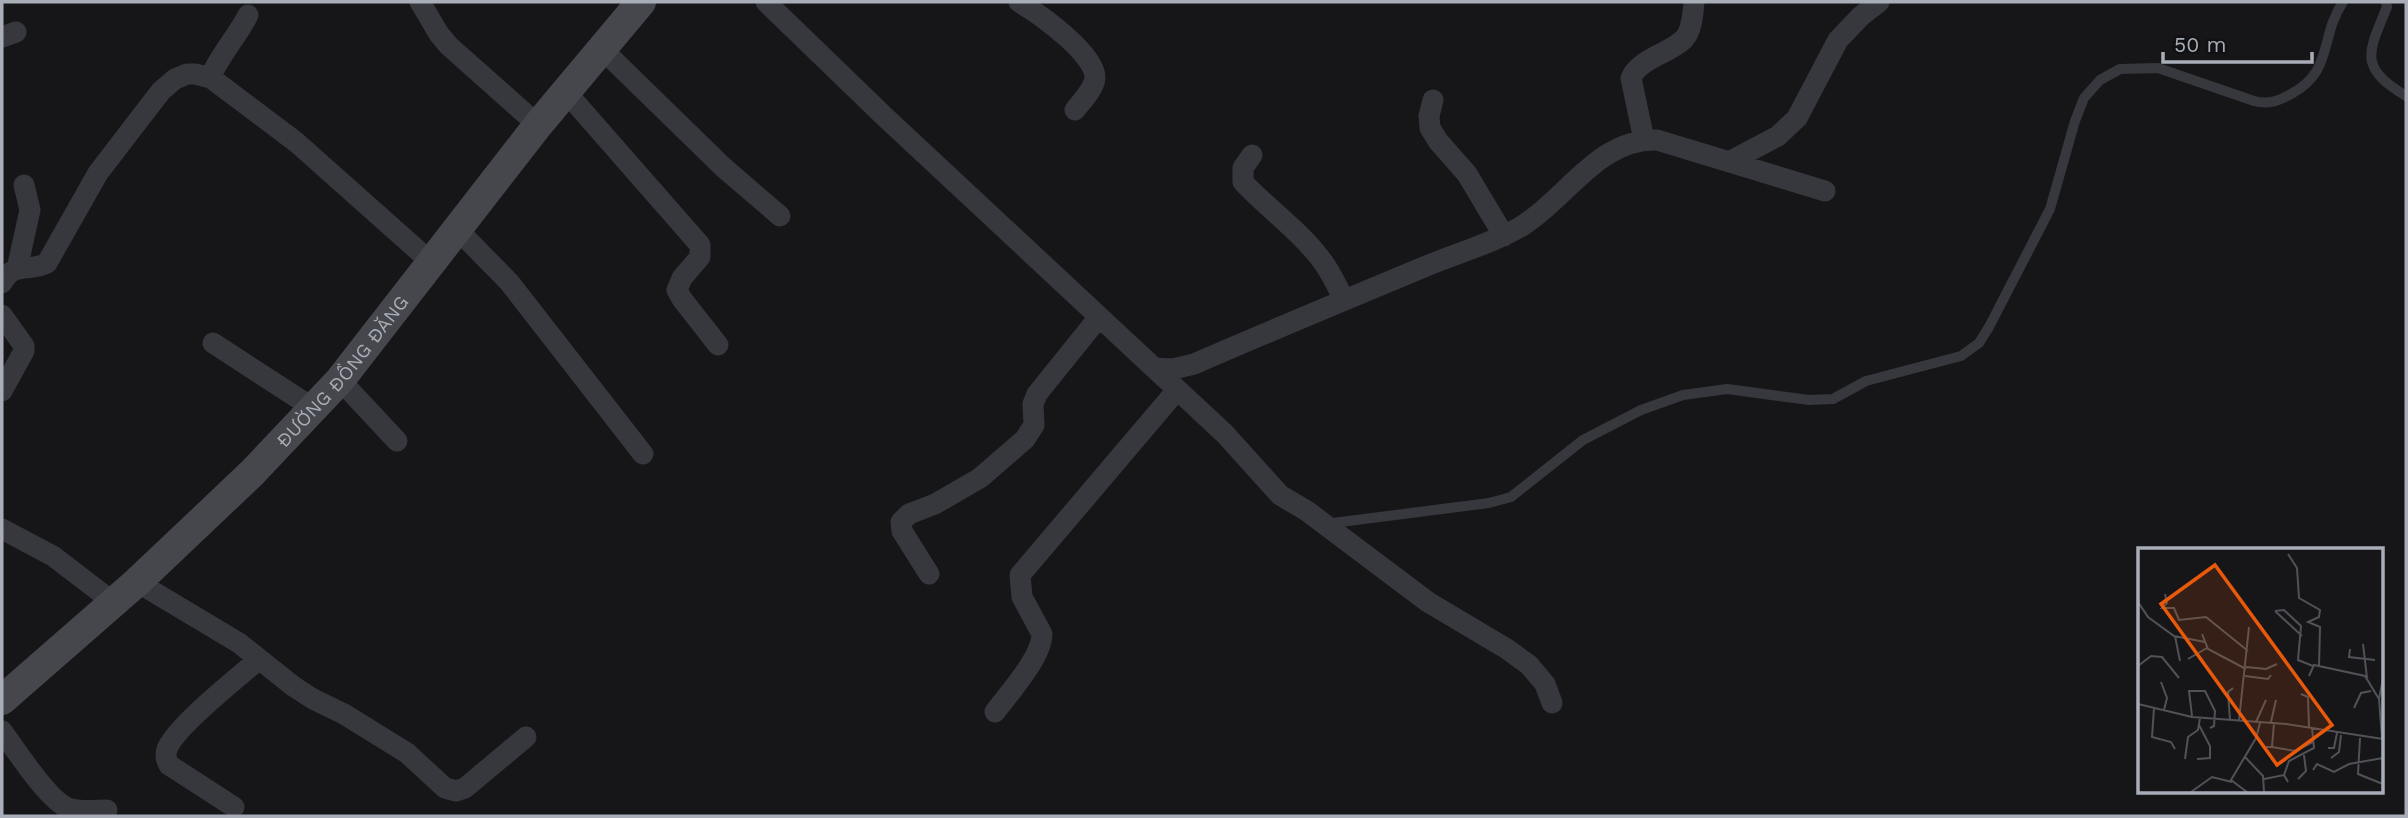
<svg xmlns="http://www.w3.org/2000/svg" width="2408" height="818" font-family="'Work Sans',sans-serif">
<rect width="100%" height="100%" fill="#161618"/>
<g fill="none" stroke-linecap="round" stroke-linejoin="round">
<path stroke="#37383d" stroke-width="10" d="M2386,2L2387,7C2368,53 2358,67 2406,96
M1325,524L1489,503L1511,497L1583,440L1641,410L1683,395L1727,389L1809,400L1833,399L1866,381L1961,356L1979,343L1989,327L2050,209L2075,121L2084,98L2100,80L2120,69L2158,68L2254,101C2268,105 2278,101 2291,94C2334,71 2319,38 2343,2"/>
<path stroke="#37383d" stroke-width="21" d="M420,2L439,34L449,46L538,125
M766,2L885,117L1225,434L1280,495L1307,511L1428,602L1507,649L1529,665L1545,684L1552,703
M1019,2C1038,13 1096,54 1095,78C1094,89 1081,102 1075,110
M248,15C240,32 213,65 211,78L296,142L431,262
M2,37L16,32
M602,49L723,167L780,216
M566,92L700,245V257L682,278L677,290L682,299L718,345
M1433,100L1429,116L1430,128L1438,141L1467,174L1504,236
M1644,140L1631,78C1640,58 1669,54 1684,39C1692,31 1693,13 1694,2
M1252,155L1243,168V182C1267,208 1300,231 1320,258C1330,270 1337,286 1344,300
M1729,162L1778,136L1797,118L1838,40L1861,16L1879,2
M457,229L509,282L643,454
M17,269L30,210L24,185
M2,283C14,260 30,273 47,263L98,173L161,91L175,79L187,74H195L211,78
M2,315L24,346V351L2,391
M213,343L313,408
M1154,368L1173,369L1194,364C1270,331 1347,299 1424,267C1457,253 1491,244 1522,226C1567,198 1599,138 1657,140L1825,191
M340,380L397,441
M2,529L53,556L113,602
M929,574L902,531L901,522L909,514L935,504L980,478L1025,439L1034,425L1033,404L1037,394L1099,317
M137,582L239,643L293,686L313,699L344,714L407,753L445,788L456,791L465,788L526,737
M995,712C1009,693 1042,657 1042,634L1022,597L1020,575L1177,390
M2,731C16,750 48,800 68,808C79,812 96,810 107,810
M234,807L169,765C166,760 165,755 167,749C176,726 238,678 259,659"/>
<path stroke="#45474d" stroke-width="30" id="s1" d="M2,700L137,582L252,473L340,380L538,125L641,2"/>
</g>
<g text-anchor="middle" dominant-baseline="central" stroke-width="5" stroke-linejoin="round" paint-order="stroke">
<g font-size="19" fill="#a8adb8" stroke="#111113">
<text stroke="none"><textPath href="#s1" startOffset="474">ĐƯỜNG ĐỒNG ĐĂNG</textPath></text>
</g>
</g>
<g transform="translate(2138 548)">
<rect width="245" height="245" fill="#161618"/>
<path fill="none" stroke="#505258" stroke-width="2" d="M150,6L159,20L161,50L182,62L181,69L170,74L182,79L181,118M27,46L29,55L24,60H36L41,72L68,69L110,103M0,54L10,69L36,88L67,94M137,63L146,62L163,78L160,112L175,118M137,63L164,88M64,86L70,101L108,121M37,88L42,113M225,96L229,130M212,101L211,109L237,112M50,111L69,100M0,118L13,108L24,109L41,130M108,119L128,121L139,116M107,128L130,131L133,127M171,128L176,117L227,128L241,151M23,134L29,150L26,162M163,146L170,149L171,179M0,156L54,169L148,176L245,191M16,160L14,189L33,194L37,201M216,160L223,145L233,143M54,168L51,143H67L77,163L76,178L72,180M92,172L90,144L95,140M101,172L111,79M118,174L128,152M133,174L138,152M222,190L220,226L245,236M244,190L241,151L245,131M128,199H134L136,175M134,199L157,203L175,194M190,200H196L199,185M107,209L125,228L126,244M193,210L201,204L203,187M47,211L50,189L60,182L62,170M59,211L72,210V198L61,177M175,222L179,216L196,224L211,216L245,210M146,227L151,213L176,200L174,180M126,231L146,227L150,234M160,231L168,223L166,207M53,244L74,229L94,234M109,244L93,232L118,190L122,175"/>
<path fill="#e8590c" fill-opacity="0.15" stroke="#e8590c" stroke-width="3.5" d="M77,17L194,177L139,217L23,56Z"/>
<rect width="245" height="245" fill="none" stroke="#a8adb8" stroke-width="3.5"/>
</g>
<rect width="2408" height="818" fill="none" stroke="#a8adb8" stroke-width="7"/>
<path d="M2163 52v10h149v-10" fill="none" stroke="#a8adb8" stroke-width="3.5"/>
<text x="2174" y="52" font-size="21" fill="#a8adb8" stroke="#111113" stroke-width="5" paint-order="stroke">50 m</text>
</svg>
